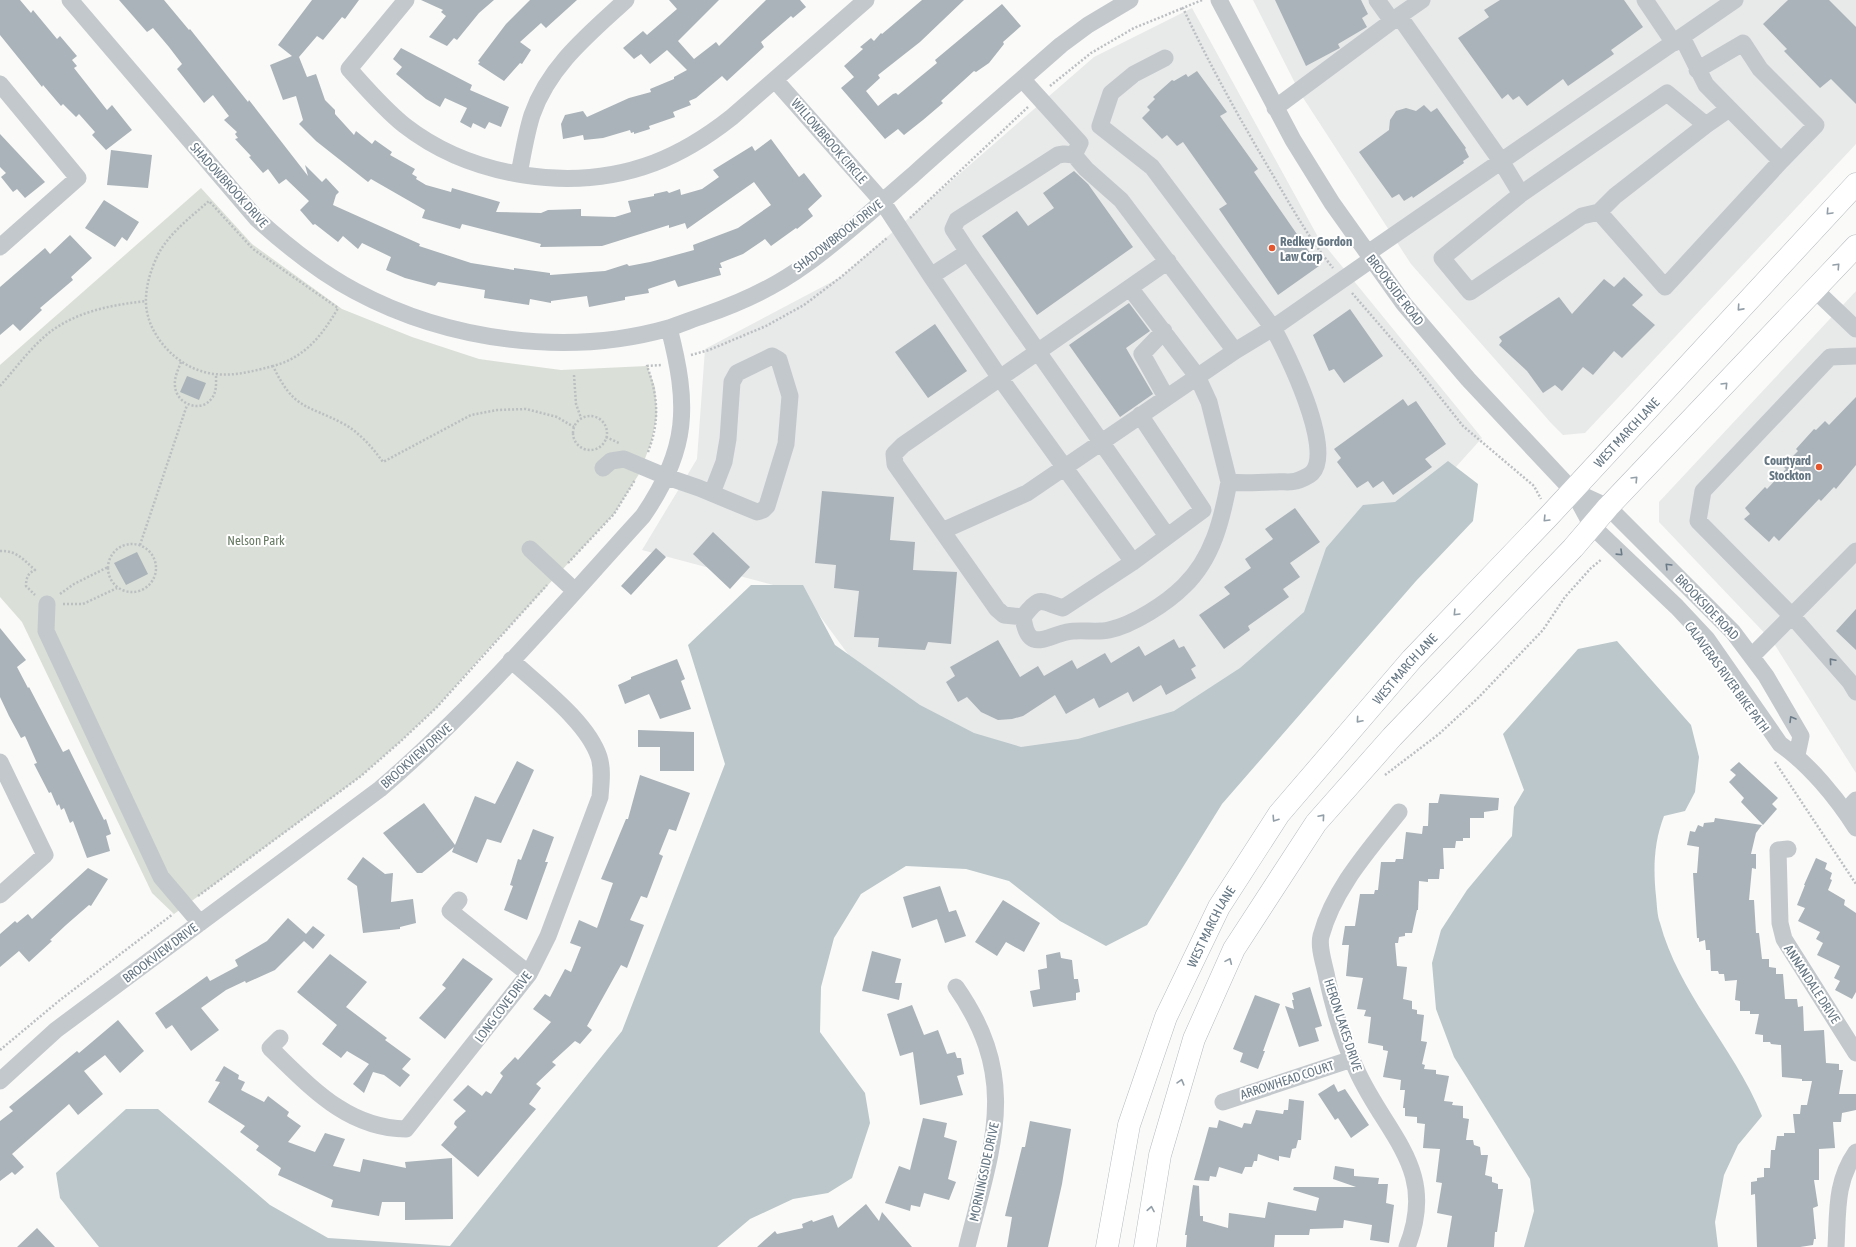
<svg xmlns="http://www.w3.org/2000/svg" width="1856" height="1247" font-family="'Asap Condensed',sans-serif">
<rect width="100%" height="100%" fill="#fafaf8"/>
<path fill="#e8e9e9" d="M1253,0H1856V144L1585,433L1563,435L1551,423L1411,264L1300,93Z
M1192,8L1318,237L1482,438L1418,509L1309,626L1239,707L1016,756L887,707L803,593L642,550L697,459L705,349L841,277L1094,57Z
M1856,291V773L1773,642L1659,522V502Z"/>
<path fill="#dadfd7" d="M201,188L252,244L342,309L412,337L479,359L561,370L647,366L655,387L657,415L651,443L639,474L614,514L483,655L437,707L401,741L361,776L333,797L174,914L152,893L22,622L0,597V365Z"/>
<path fill="#bbc7cb" d="M1448,461L1478,484L1473,521L1416,581L1222,804L1147,925L1106,946L1060,921L1009,881L966,869L906,866L861,894L834,938L821,987L820,1032L865,1093L870,1123L852,1178L828,1193L793,1199L750,1219L717,1247H99L60,1198L56,1173L126,1109H158L270,1205L328,1238L450,1246L622,1031L725,764L688,645L751,585H803L835,645L920,705L974,733L1021,747L1078,739L1174,711L1240,668L1304,612L1326,548L1363,505L1395,502Z
M1617,641L1691,725L1699,757L1695,792L1685,811L1664,816C1654,842 1653,868 1656,896C1657,905 1657,915 1660,923C1679,994 1735,1049 1762,1116L1738,1145L1724,1175L1715,1222L1718,1247H1524L1534,1211L1530,1179L1454,1057L1436,1009L1432,963L1441,930L1467,890L1512,836L1514,807L1524,790L1503,734L1578,649Z"/>
<path fill="#aab3b9" d="M0,0H20L31,13L33,10L57,39L60,36L77,56L72,60L77,66L74,68L107,110L112,105L132,130L106,150L92,135L95,132L79,114L76,117L63,104L61,106L43,85L42,87L0,35Z
M119,0H164L189,30L190,29L248,102L249,100L308,176L305,165L322,182L326,178L339,192L336,195L333,205L420,244L419,246L471,263L514,270V268L550,273V275L605,271L627,264L629,266L650,262L694,250L693,245L738,228L771,205L754,182L687,229L685,223L669,228V225L602,246L540,247L541,244L462,224L460,229L422,218L425,210L371,179L368,182L316,141L299,124L303,120L296,96L283,100L270,65L292,56L278,45L312,0H359L345,19L342,17L323,40L317,36L299,57L307,77L316,74L325,100L335,110V114L354,135L356,131L372,144L375,140L392,152L390,155L415,169L412,174L417,177L416,179L426,185L451,192L452,188L500,202L496,212L541,213L548,210L581,209V216L615,217L631,212L628,201L654,196V194L667,191L669,193L680,189L681,195L702,189L719,177L713,170L752,146L755,151L771,139L799,177L804,173L822,196L808,209L813,216L797,229L796,228L771,246L765,239L743,254L720,263L722,268H719L721,275L678,287L675,280L648,289L649,293L625,297V300L589,307L587,296L551,301V303L530,299L529,305L484,298L485,290L438,282L435,286L405,278L386,270L391,257L362,243L358,249L343,236L338,242L315,224L313,225L300,210L309,201L286,179L279,184L268,169L263,173L249,157L251,156L235,139L238,138L235,134L237,132L224,120L229,116L213,95L204,103L177,69L182,64L169,47L153,28L147,32Z
M421,0H494L479,13L457,40L454,38L447,46L429,37L446,16L441,12L443,10Z
M530,0H577L546,28L541,23L520,42L531,50L522,64L520,63L504,81L478,64L480,62L478,61L506,24Z
M669,0H719L678,41L694,59L716,42L719,46L766,0H800L806,7L793,18L791,16L761,42L764,47L727,81L722,76L696,98L689,101L691,105L673,112L675,117L649,126L650,129L634,134V132L631,133L630,130L603,138L584,140L583,135L563,139L561,124L565,115L583,111L587,117L629,98L651,92L650,89L674,79V77L687,70L667,50L650,64L641,54L634,59L623,48L643,31L647,35L677,9Z
M922,0H964L920,42L878,75L880,78L866,91L878,106L893,94L896,93L898,95L937,63L935,60L1002,4L1021,26L1003,42L1004,44L989,63L976,72L974,71L941,101L943,103L923,120L904,135L898,129L885,139L841,88L854,77L844,66L863,49L860,47L871,38L874,41L881,33L882,34Z
M1275,0H1361L1368,14L1362,18L1367,27L1338,44L1340,48L1338,49L1306,66Z
M1500,0H1624L1643,27L1611,50L1614,54L1568,86L1563,79L1527,106L1519,96L1513,100L1508,94L1502,99L1458,38L1489,17L1484,10Z
M1788,0H1829L1856,27V104L1831,79L1820,88L1784,51L1787,49L1763,24Z
M401,48L472,85L470,90L509,107L501,127L489,122L485,129L473,123L471,128L460,122L467,108L445,98L440,107L426,99L396,74L402,67L393,59Z
M1197,71L1227,112L1220,116L1258,169L1254,172L1319,266L1278,295L1219,209L1227,204L1183,142L1177,146L1167,135L1162,139L1142,118L1150,110L1147,107L1155,99L1153,97L1172,80L1174,81L1186,74L1188,77Z
M1424,105L1431,112L1437,108L1466,148L1465,149L1469,157L1463,161L1464,163L1413,198L1412,196L1404,201L1399,194L1392,198L1359,152L1389,130L1390,120L1396,111L1406,108L1416,111Z
M0,134L45,182L25,198L17,189L13,192L1,177L6,173L0,167Z
M111,150L152,155L148,188L107,185Z
M1074,171L1088,184L1133,247L1037,315L982,236L1017,211L1028,226L1054,208L1043,193Z
M104,200L139,222L127,241L122,237L115,247L85,228Z
M70,235L92,258L71,277L73,280L40,308L42,310L20,331L13,324L0,335V287L45,248L50,254Z
M1624,277L1643,295L1632,305L1655,325L1622,358L1614,351L1593,375L1583,367L1562,391L1555,385L1543,393L1527,371L1499,345L1502,341L1499,337L1559,297L1572,314L1604,279L1614,287Z
M1129,303L1150,331L1126,348L1153,394L1120,417L1069,345Z
M1350,309L1383,356L1344,383L1334,369L1329,371L1313,335Z
M935,324L967,371L928,398L895,352Z
M187,376L206,383L199,400L180,392Z
M1856,397V465L1836,489L1834,487L1821,501L1819,499L1779,541L1774,536L1769,542L1744,519L1750,514L1745,508L1765,487L1767,489L1786,469L1783,466L1798,451L1796,449L1814,429L1816,430L1825,421L1829,425Z
M1403,399L1408,406L1416,401L1446,444L1425,459L1432,467L1393,495L1383,481L1373,488L1368,481L1357,488L1337,462L1341,458L1334,449Z
M822,491L894,497L890,540L915,542L913,570L957,572L951,644L928,642L925,650L878,647L879,638L854,637L859,591L834,588L836,565L815,563Z
M1295,508L1320,542L1290,563L1300,577L1283,589L1289,597L1248,626L1250,630L1224,649L1199,615L1230,594L1224,587L1251,568L1245,559L1273,539L1265,529Z
M713,532L750,567L730,589L693,554Z
M656,548L666,557L631,595L621,586Z
M137,552L148,574L126,585L114,563Z
M1856,609V650L1836,631Z
M0,628L26,660L17,667L28,688L29,687L63,752L69,749L104,820L106,819L111,834L106,836L110,851L87,858L73,821L70,823L64,808L61,810L59,804L57,806L51,792L49,793L34,764L37,763L25,736L21,738L9,716L0,697Z
M1174,639L1179,648L1184,646L1196,666L1191,669L1196,678L1166,695L1161,685L1133,702L1128,692L1099,708L1094,698L1066,714L1055,695L1023,716L1012,719L998,720L981,712L967,697L958,702L946,682L955,676L950,667L998,640L1020,677L1038,666L1044,676L1072,660L1077,669L1105,653L1111,663L1139,646L1145,656Z
M677,659L685,679L681,681L691,709L660,719L649,694L625,704L618,685L631,679V677Z
M638,730L694,732V771H660V747H638Z
M517,761L534,770L501,843L487,839L477,863L452,852L454,847L422,873H417L383,833L424,803L455,845L475,796L495,804Z
M1739,762L1778,798L1772,804L1777,809L1763,825L1741,802L1744,798L1729,782L1736,775L1730,770Z
M640,775L690,793L676,831L669,829L659,854L663,856L647,898L641,896L630,920L644,925L627,968L621,965L587,1026L592,1030L580,1044L575,1041L552,1062L556,1065L536,1084L541,1088L529,1104L536,1109L478,1177L441,1145L457,1127L454,1124L455,1121L466,1111L453,1100L468,1085L482,1096L486,1091L491,1094L503,1076L500,1073L515,1057L518,1060L551,1022L533,1009L545,994L550,997L565,969L571,972L581,947L570,943L579,920L597,928L613,883L601,879L626,819H628Z
M1440,794L1499,798L1498,810L1484,812V818H1470V838H1463V841H1456L1455,848H1443L1444,869H1440L1439,879H1428V882L1419,881L1418,910H1417L1412,933H1405V936L1399,937L1398,943H1395L1397,966L1407,967L1403,999L1412,1001V1009L1417,1010V1014L1424,1015L1421,1041L1427,1042L1422,1064L1425,1065L1424,1069L1436,1070V1074L1449,1076L1444,1101L1453,1102L1452,1105L1463,1106V1118L1469,1119L1466,1140H1473L1474,1145L1480,1147L1481,1155H1488L1485,1175L1492,1177V1182L1498,1184V1189H1503L1497,1232H1495L1494,1247H1447L1452,1216L1437,1213L1442,1183L1436,1182L1440,1149L1423,1148L1425,1124L1417,1123V1117L1405,1116V1108H1403L1405,1090H1400L1401,1080L1383,1077L1388,1051L1383,1050V1046L1368,1043L1371,1017L1364,1016L1366,1010L1357,1009L1363,978L1346,976L1349,945H1342L1345,926H1355L1360,894H1374L1375,890H1378L1381,862H1395L1396,859H1403L1406,832L1422,834L1423,826H1428L1429,803H1438Z
M1715,818L1762,825L1756,833L1751,854H1756V869L1752,868L1749,900H1754L1756,933H1759L1762,959H1769V967L1776,968V974H1783L1785,999H1797L1798,1007L1803,1006L1804,1031L1824,1030L1826,1063L1839,1064V1070H1843L1839,1094H1856V1110L1842,1113L1841,1122H1833L1835,1148L1819,1149V1180H1814L1818,1206L1813,1208L1816,1239H1814L1813,1245L1800,1247H1757L1755,1194L1751,1195V1182L1757,1181V1178L1764,1177V1168H1770L1771,1150H1775L1777,1136H1784V1133H1795L1793,1114H1800L1801,1105H1807L1812,1081H1802V1079L1782,1077L1781,1045L1771,1044L1770,1042H1763V1035L1755,1034L1759,1014H1750V1011H1740V1001L1735,1000L1737,980L1725,981L1724,974H1719L1718,971H1711L1710,950H1706L1705,940L1699,942V938H1697L1693,873H1697L1699,847L1687,845L1690,831L1695,832L1698,825L1703,827L1704,823L1714,822Z
M533,829L554,837L545,862H548L527,920L504,910L513,886L510,885L518,859L521,860Z
M363,857L385,874L393,873L391,902L413,899L416,923L400,927V929L363,933L357,886L347,879Z
M1816,858L1827,863L1825,869L1832,873L1830,879L1832,880L1828,890L1845,900L1844,905L1856,913V992L1852,999L1835,990L1840,981L1834,978L1840,966L1817,955L1823,943L1816,939L1820,932L1798,921L1805,908L1797,905L1805,885H1804Z
M88,868L108,879L91,906L89,905L66,925L50,940L52,941L29,962L19,951L0,967V934L15,921L17,923L28,914L32,919Z
M940,886L949,912L956,910L966,936L945,943L937,919L912,928L903,897Z
M1003,900L1040,923L1024,952L1006,942L997,956L975,942Z
M288,918L306,934L313,926L325,935L313,949L304,941L275,970L246,983L245,981L226,990L201,1008L219,1030L191,1051L172,1025L166,1029L155,1013L207,976L210,981L238,966L235,960L267,941Z
M872,951L901,959L895,983H902L899,1000L862,991Z
M1060,952L1061,958L1072,960L1074,979H1078L1080,992L1076,993V1000L1033,1007L1030,991L1040,989L1038,970L1047,968L1046,955Z
M330,954L367,982L346,1007L387,1038L385,1040L411,1059L402,1069L410,1075L400,1087L384,1075L373,1072L364,1093L353,1084L369,1064L347,1051L341,1058L322,1044L337,1025L297,992Z
M463,958L493,979L445,1039L419,1018L446,988L442,985Z
M1310,987L1322,1026L1315,1028L1319,1041L1299,1047L1285,1006L1294,1009L1292,1000H1294L1292,993Z
M1255,995L1280,1004L1263,1051H1265L1258,1069L1240,1062L1243,1053L1233,1049Z
M912,1005L924,1035L938,1030L947,1054L955,1052L957,1058H961L964,1074L957,1076L963,1095L920,1105L913,1052L900,1056L887,1014Z
M118,1020L144,1051L120,1073L105,1055L84,1071L103,1094L78,1115L69,1104L12,1154L24,1167L15,1175L12,1172L0,1181V1121L13,1111L9,1107L77,1051L79,1053Z
M224,1066L239,1075L238,1079L245,1082L241,1090L264,1102L268,1096L289,1112L287,1116L301,1126L288,1142L315,1152L325,1133L345,1139L333,1166L360,1172L363,1159L406,1168L405,1162L452,1158L453,1219L405,1220V1202H382L379,1216L331,1207L333,1200L278,1175L281,1168L256,1150L259,1146L240,1132L245,1126L208,1102L220,1082L215,1081Z
M1334,1084L1338,1092L1345,1089L1369,1125L1351,1138L1338,1118L1335,1120L1318,1094Z
M1289,1099L1304,1101L1301,1140H1298L1296,1148L1292,1149L1290,1158L1279,1156V1161L1258,1154L1257,1161H1254L1252,1167H1245L1242,1174L1219,1167L1216,1177L1210,1176L1209,1181L1194,1180L1209,1127L1217,1128L1219,1120L1242,1128L1244,1123L1251,1124L1256,1110L1283,1114L1284,1110H1288Z
M923,1118L947,1123L944,1137L957,1141L948,1179L956,1182L949,1200L924,1193L920,1207L911,1205L910,1211L885,1203L899,1166L910,1170Z
M1030,1121L1071,1129L1062,1184L1048,1247H1007L1012,1217L1005,1216L1022,1147H1025Z
M1335,1166L1354,1169V1176L1379,1178L1378,1184H1388L1386,1203L1394,1205L1389,1243L1370,1240L1372,1225L1344,1220L1343,1228L1310,1229L1309,1235H1275L1274,1247H1186L1187,1235H1185L1193,1185L1199,1186L1200,1216H1203V1221L1228,1228L1229,1213L1265,1218L1268,1202L1316,1211L1319,1198L1293,1190L1294,1187H1356L1333,1179Z
M866,1204L879,1221L882,1212L912,1247H757L775,1231L777,1234L803,1228L802,1224L812,1220L813,1222L833,1215L838,1228Z
M37,1228L55,1247H17Z"/>
<g fill="none" stroke-linecap="round" stroke-linejoin="round">
<defs>
<g id="major">
<path id="s1" d="M1107,1247L1129,1125L1166,1017L1219,907L1279,814L1412,659L1549,516L1856,184"/>
<path d="M1145,1247L1160,1155L1194,1039L1234,949L1316,823L1392,737L1573,548L1608,507L1856,246"/>
</g>
</defs>
<use href="#major" stroke="#b5babe" stroke-width="23"/>
<path stroke="#bbbfc2" stroke-width="2.5" stroke-dasharray="2 2" stroke-linecap="butt" d="M1202,0L1183,8C1210,66 1241,121 1274,177C1292,208 1310,240 1333,268
M1050,86L1091,53L1134,28L1183,8
M910,218L1028,107
M1352,293L1416,367L1463,426L1534,486L1541,499
M691,355L709,350L766,326L804,305L841,277L887,238
M181,362C178,370 174,378 175,386C176,404 201,414 212,398C217,391 216,383 216,374
M273,366C250,372 225,379 201,371C177,364 154,340 148,316C142,296 150,269 160,251C172,231 192,216 209,201L253,249L338,308C322,336 304,358 273,366C294,410 306,404 344,424C360,433 372,447 383,462L471,415L497,410L526,409L557,417L574,427
M574,375L576,404L581,418
M0,386C16,368 31,347 50,332C78,311 112,305 146,301
M573 433a17 17 0 1 1 34 0a17 17 0 1 1-34 0Z
M606,437L619,443
M648,452C660,421 658,396 647,366L661,365
M108 568a24 24 0 1 1 48 0a24 24 0 1 1-48 0Z
M140,545L187,405
M0,551C16,550 24,560 35,570C28,573 26,578 26,586L35,595
M568,563L614,514L635,480
M60,594L74,584L108,567
M63,604H83L117,588
M1775,762L1856,884
M1385,775L1439,734L1478,698L1543,630L1565,597L1591,568L1602,559
M198,896L361,776L401,741L437,707L547,585
M0,1050L60,1000L173,914"/>
<path stroke="#c3c8cc" stroke-width="17" d="M70,0L257,219C287,246 319,272 355,291C448,341 568,357 669,328C681,324 693,319 705,315C740,303 775,287 805,265C843,238 878,205 913,175C962,131 1012,88 1061,45L1088,25L1130,0
M406,0L349,69C367,89 383,108 404,125C472,178 574,193 654,163C683,152 708,136 732,117L866,0
M1219,0L1293,140L1332,203L1404,304L1468,379L1573,491L1592,526L1677,607L1707,639L1780,744C1809,764 1837,798 1856,828
M1377,0L1392,21
M1422,0L1399,16L1501,161L1521,194L1442,258L1470,292L1582,216L1599,212L1665,287L1781,161L1706,85L1682,37
M1645,0L1674,43
M1697,70L1743,43L1760,69L1816,125L1781,161
M1022,79L1080,143L1074,155L1086,169L1121,200L1235,351L1273,328L1152,167L1100,126L1111,93L1134,74L1165,58
M775,80L882,201L931,276L1000,378L903,445L894,454L895,464L997,609L1004,615L1023,617C1028,653 1044,637 1067,632C1080,629 1096,633 1109,630C1133,625 1167,603 1184,586C1213,558 1222,519 1229,482C1247,484 1257,482 1275,482C1281,481 1290,483 1296,481C1300,480 1309,476 1312,473C1335,450 1286,351 1273,328L1372,259
M0,84L78,178L0,247
M1275,108L1399,16
M519,174C523,154 526,134 532,115C549,66 589,34 626,0
M1521,194L1667,93L1706,125L1729,109
M1599,212L1615,196L1706,125
M968,252L1167,536
M1368,253L1735,0
M931,276L968,252L953,229L957,220L1058,155L1064,154L1074,155
M1130,288L1197,376L1209,402L1229,482
M1815,290L1856,329
M1164,331L1142,354L1166,397
M1856,356L1830,357L1703,491L1698,521L1793,617L1850,682L1856,692
M603,468L611,461L624,459L667,477L699,488L757,512L763,510L767,506L786,444L790,396L779,360L772,356L737,373L732,382L728,439L724,462L712,493
M1573,491L1608,507L1733,632L1766,676L1801,736L1797,755
M942,531L1027,493L1235,351
M530,549L575,591
M1133,562L1000,378L1168,261
M47,604L46,631L161,877L200,923
M1023,617C1040,595 1039,601 1063,608L1133,562L1203,510L1140,415
M1752,656L1856,551
M0,762L45,855L0,895
M1846,811L1856,800
M1399,812C1369,850 1334,888 1321,936C1318,948 1325,966 1327,978C1334,1010 1344,1044 1358,1073C1388,1137 1438,1170 1407,1247
M1788,849L1778,850L1780,923L1784,939L1856,1053
M459,900L450,911L529,974
M956,987C1021,1080 992,1146 967,1247
M280,1038L270,1048C310,1086 346,1128 406,1129L529,974L548,936L600,797C601,783 603,770 599,757C587,721 539,686 511,660
M0,1081L56,1030L380,789C476,707 558,609 643,516C689,449 689,405 669,328
M1223,1102L1352,1059
M1836,1247C1838,1212 1835,1182 1856,1152"/>
<use href="#major" stroke="#fff" stroke-width="22"/>
</g>
<defs><path id="oneway-chevron" d="M-2-3.5L2.5 0L-2 3.5" fill="none" stroke-width="1.6" stroke-linecap="round" stroke-linejoin="round"/></defs>
<g stroke="#939fa8">
<use href="#oneway-chevron" transform="translate(1829 212) rotate(133)"/>
<use href="#oneway-chevron" transform="translate(1837 266) rotate(-47)"/>
<use href="#oneway-chevron" transform="translate(1740 308) rotate(132)"/>
<use href="#oneway-chevron" transform="translate(1725 385) rotate(-46)"/>
<use href="#oneway-chevron" transform="translate(1635 479) rotate(-46)"/>
<use href="#oneway-chevron" transform="translate(1546 519) rotate(134)"/>
<use href="#oneway-chevron" transform="translate(1456 613) rotate(134)"/>
<use href="#oneway-chevron" transform="translate(1359 720) rotate(131)"/>
<use href="#oneway-chevron" transform="translate(1322 817) rotate(-49)"/>
<use href="#oneway-chevron" transform="translate(1275 819) rotate(123)"/>
<use href="#oneway-chevron" transform="translate(1229 961) rotate(-66)"/>
<use href="#oneway-chevron" transform="translate(1181 1082) rotate(-74)"/>
<use href="#oneway-chevron" transform="translate(1151 1209) rotate(-80)"/>
</g>
<g stroke="#6a7a87">
<use href="#oneway-chevron" transform="translate(1620 553) rotate(44)"/>
<use href="#oneway-chevron" transform="translate(1668 566) rotate(-135)"/>
<use href="#oneway-chevron" transform="translate(1832 661) rotate(-131)"/>
<use href="#oneway-chevron" transform="translate(1792 719) rotate(-121)"/>
</g>
<g fill="#e4572e" stroke="#fff" stroke-width="1.5">
<circle cx="1272" cy="248" r="4"/>
<circle cx="1819" cy="467" r="4"/>
</g>
<g text-anchor="middle" dominant-baseline="central" stroke-width="4" stroke-linejoin="round" paint-order="stroke">
<g font-size="13" fill="#657683" stroke="#fff">
<text transform="translate(829 141) rotate(49)">WILLOWBROOK CIRCLE</text>
<text transform="translate(229 185) rotate(48)">SHADOWBROOK DRIVE</text>
<text transform="translate(838 236) rotate(-38)">SHADOWBROOK DRIVE</text>
<text transform="translate(1395 290) rotate(53)">BROOKSIDE ROAD</text>
<text stroke="none"><textPath href="#s1" startOffset="987">WEST MARCH LANE</textPath></text>
<text transform="translate(1707 607) rotate(46)">BROOKSIDE ROAD</text>
<text stroke="none"><textPath href="#s1" startOffset="663">WEST MARCH LANE</textPath></text>
<text transform="translate(1727 677) rotate(54)">CALAVERAS RIVER BIKE PATH</text>
<text transform="translate(416 756) rotate(-42)">BROOKVIEW DRIVE</text>
<text stroke="none"><textPath href="#s1" startOffset="339">WEST MARCH LANE</textPath></text>
<text transform="translate(160 953) rotate(-37)">BROOKVIEW DRIVE</text>
<text transform="translate(1812 984) rotate(57)">ANNANDALE DRIVE</text>
<text transform="translate(503 1007) rotate(-53)">LONG COVE DRIVE</text>
<text transform="translate(1343 1025) rotate(72)">HERON LAKES DRIVE</text>
<text transform="translate(1287 1080) rotate(-18)">ARROWHEAD COURT</text>
<text transform="translate(984 1172) rotate(-78)">MORNINGSIDE DRIVE</text>
</g>
<g font-size="13" font-weight="bold" fill="#657683" stroke="#fff" text-anchor="start">
<text x="1280" y="241">Redkey Gordon<tspan x="1280" dy="15">Law Corp</tspan></text>
<text x="1811" y="460" text-anchor="end">Courtyard<tspan x="1811" dy="15">Stockton</tspan></text>
</g>
<g font-size="13" fill="#687a64" stroke="#fff">
<text x="256" y="540">Nelson Park</text>
</g>
</g>
</svg>
